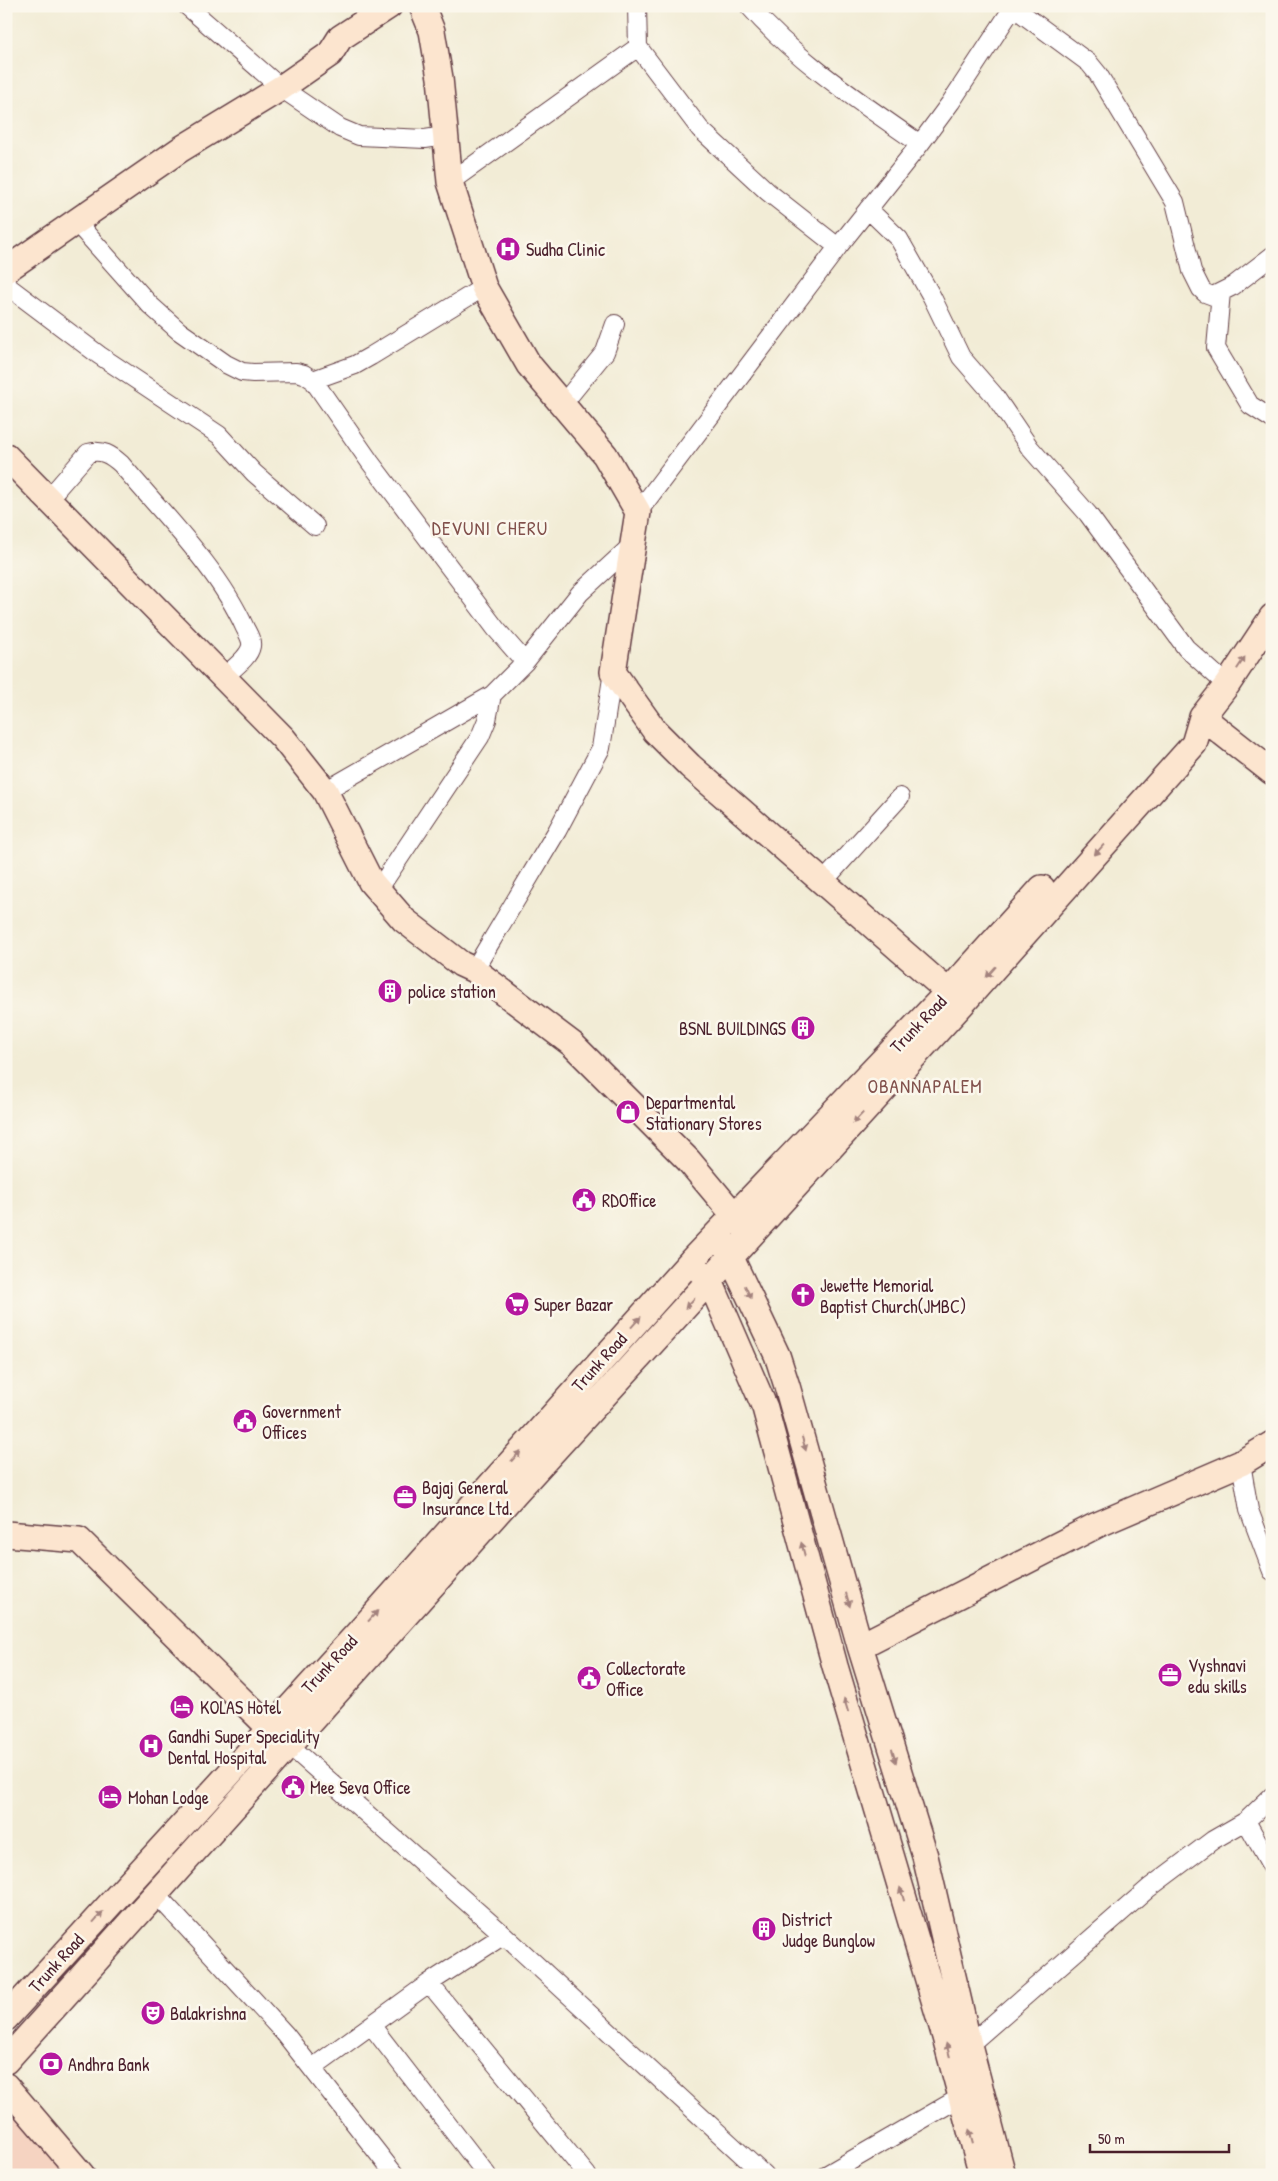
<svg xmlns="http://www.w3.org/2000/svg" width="1278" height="2181" font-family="'Patrick Hand',sans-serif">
<rect width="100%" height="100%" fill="#fbf7ec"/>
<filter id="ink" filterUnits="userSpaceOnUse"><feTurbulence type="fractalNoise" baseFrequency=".02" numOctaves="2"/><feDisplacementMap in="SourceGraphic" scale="10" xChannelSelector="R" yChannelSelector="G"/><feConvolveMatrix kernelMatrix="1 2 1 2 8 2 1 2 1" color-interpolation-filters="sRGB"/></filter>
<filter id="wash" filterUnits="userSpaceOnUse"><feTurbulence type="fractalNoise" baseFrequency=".0096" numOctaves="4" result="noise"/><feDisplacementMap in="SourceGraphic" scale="20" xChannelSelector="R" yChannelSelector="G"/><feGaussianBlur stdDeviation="1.12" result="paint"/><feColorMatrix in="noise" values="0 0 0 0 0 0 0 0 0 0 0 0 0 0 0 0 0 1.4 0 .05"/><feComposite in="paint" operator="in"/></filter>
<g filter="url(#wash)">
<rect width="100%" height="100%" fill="#f2ecd6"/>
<path fill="#f5d3c1" d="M6,2109L67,2175H6Z"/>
</g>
<g filter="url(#ink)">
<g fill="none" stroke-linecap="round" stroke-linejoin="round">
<defs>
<path id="street" d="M187,6L281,88L340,128L359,136L425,139L445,136
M637,6L638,47
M749,6C798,62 860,102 920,144
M1013,7L1089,63L1098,74L1175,202L1192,271L1201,289L1205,293L1213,296L1233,286L1272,256
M450,182L638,47L700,129L768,192L838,247
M868,209L899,239L932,297L961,357L994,395L1030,448L1088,514L1186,648L1227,685
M76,222L150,305L179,331L226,364L242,372L253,373L296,372L304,374L313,380L370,462L496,629L525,662
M6,285L99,355L219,435L254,473L315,526
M1221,292L1216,348L1250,405L1272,419
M313,380L355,365L371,356L484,287
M562,405L605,352L615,324
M48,499L88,453C102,449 111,455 121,464C163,514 219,569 245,628C248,634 252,640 251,646C249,658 232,669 224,677
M638,512L838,247L920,144L951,102L1014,6
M325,791L492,695L525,662L580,593L632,545
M822,883L900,797
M378,890L480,737L487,720L492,695
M474,970L557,831L601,748L613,672
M1241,1463L1249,1510L1272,1571
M290,1746L504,1935L764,2175
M1246,1821L1272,1867
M156,1894L285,2034L395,2175
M429,1983L587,2175
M371,2025L487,2175
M969,2045L1149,1888L1213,1840L1246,1821L1272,1796
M312,2068L429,1983L504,1935
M826,2175L961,2097"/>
<path id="secondary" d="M422,6L432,31L440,78L450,182L484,287L529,365L605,455L638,512L613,672L655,731L690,766L960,1002
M6,270L181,149L281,88L330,54L340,38L389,6
M6,456L283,738L325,791L371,882L404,920L461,964L474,970L572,1044L688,1160L744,1227
M1202,717L1272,772
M724,1243L777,1355L787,1386L860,1646L925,1856L969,2045L1003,2175
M699,1270L710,1281L765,1408L835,1666L945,2037L982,2175
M6,1534L79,1540L282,1740
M860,1646L1097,1525L1241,1463L1272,1444
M6,2018L358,1633L691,1261L948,992L1042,888
M6,2061L517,1491L962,1004L1194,744L1202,717L1227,685L1272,617
M6,2086L82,2175"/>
</defs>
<use href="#street" stroke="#633e45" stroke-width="20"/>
<use href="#secondary" stroke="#633e45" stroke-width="28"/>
<use href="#street" stroke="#fff" stroke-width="18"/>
<use href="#secondary" stroke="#fce5cf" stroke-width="25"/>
</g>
<defs><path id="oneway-solid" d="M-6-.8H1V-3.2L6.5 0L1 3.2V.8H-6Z" transform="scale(1.25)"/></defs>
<g fill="#a3827d">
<use href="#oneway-solid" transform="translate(1241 663) rotate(-57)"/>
<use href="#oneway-solid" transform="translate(1099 850) rotate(132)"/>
<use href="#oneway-solid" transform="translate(991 972) rotate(132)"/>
<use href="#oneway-solid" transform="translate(858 1118) rotate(133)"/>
<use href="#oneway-solid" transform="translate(748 1292) rotate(65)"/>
<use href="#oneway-solid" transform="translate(690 1303) rotate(133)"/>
<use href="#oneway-solid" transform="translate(636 1322) rotate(-48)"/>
<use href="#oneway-solid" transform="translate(804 1444) rotate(74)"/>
<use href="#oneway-solid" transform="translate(516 1456) rotate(-48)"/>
<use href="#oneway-solid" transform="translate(803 1549) rotate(-105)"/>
<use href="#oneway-solid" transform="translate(848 1600) rotate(74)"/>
<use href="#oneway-solid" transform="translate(373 1616) rotate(-48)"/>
<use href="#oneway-solid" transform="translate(846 1705) rotate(-107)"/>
<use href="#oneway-solid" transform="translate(894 1756) rotate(73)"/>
<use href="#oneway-solid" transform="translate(902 1894) rotate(-107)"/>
<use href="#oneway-solid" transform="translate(98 1917) rotate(-48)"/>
<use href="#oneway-solid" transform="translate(948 2050) rotate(-105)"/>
<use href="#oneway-solid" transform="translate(971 2136) rotate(-105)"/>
</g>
</g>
<defs>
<symbol id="hospital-disc" viewBox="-11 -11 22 22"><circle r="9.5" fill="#b5179e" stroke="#fbf7ec"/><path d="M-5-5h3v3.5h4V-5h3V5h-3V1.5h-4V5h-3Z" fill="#fff"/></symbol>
<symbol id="building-disc" viewBox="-11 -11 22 22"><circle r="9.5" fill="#b5179e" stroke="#fbf7ec"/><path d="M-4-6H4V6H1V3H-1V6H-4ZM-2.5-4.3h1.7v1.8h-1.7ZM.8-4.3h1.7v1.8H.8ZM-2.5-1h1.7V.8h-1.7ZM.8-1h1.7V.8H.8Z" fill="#fff"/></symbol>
<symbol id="shop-disc" viewBox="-11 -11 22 22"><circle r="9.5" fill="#b5179e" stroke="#fbf7ec"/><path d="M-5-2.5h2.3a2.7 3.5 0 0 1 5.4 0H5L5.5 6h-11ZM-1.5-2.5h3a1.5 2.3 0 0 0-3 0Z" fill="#fff"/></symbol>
<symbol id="civic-disc" viewBox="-11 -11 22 22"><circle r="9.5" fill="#b5179e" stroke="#fbf7ec"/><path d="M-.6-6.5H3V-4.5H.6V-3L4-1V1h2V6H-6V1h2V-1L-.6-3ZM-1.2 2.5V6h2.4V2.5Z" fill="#fff"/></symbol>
<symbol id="church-disc" viewBox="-11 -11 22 22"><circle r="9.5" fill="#b5179e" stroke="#fbf7ec"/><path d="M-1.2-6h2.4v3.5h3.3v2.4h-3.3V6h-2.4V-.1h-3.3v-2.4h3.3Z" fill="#fff"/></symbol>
<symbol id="supermarket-disc" viewBox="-11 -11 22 22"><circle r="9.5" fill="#b5179e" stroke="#fbf7ec"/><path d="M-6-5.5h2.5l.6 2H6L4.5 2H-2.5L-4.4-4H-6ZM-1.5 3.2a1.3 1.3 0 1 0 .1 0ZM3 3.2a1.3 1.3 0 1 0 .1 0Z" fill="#fff"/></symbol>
<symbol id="office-disc" viewBox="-11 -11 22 22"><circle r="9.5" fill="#b5179e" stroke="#fbf7ec"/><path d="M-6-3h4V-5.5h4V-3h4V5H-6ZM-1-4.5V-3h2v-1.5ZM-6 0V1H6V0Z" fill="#fff"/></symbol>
<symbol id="hotel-disc" viewBox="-11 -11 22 22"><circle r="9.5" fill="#b5179e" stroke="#fbf7ec"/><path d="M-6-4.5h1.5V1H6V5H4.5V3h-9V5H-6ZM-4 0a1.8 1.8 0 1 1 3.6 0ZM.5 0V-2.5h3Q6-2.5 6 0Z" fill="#fff"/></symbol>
<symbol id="theatre-disc" viewBox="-11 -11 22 22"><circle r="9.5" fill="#b5179e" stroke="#fbf7ec"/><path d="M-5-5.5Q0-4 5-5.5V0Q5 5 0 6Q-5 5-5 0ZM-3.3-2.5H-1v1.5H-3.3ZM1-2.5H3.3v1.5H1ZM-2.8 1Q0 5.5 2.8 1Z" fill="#fff"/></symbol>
<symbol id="bank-disc" viewBox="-11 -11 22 22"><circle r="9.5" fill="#b5179e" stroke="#fbf7ec"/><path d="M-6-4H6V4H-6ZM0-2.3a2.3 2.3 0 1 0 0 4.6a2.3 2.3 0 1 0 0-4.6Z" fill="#fff"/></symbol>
</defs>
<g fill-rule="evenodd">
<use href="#hospital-disc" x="494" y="235" width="28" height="28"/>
<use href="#building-disc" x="376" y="977" width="28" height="28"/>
<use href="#building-disc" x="789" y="1014" width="28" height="28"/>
<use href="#shop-disc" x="614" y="1098" width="28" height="28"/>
<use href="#civic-disc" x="570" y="1186" width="28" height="28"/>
<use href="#church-disc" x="789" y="1281" width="28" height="28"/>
<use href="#supermarket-disc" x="503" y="1290" width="28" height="28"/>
<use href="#civic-disc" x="231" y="1407" width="28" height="28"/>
<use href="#office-disc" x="391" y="1483" width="28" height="28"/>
<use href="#office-disc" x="1156" y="1661" width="28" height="28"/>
<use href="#civic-disc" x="575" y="1664" width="28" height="28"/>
<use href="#hotel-disc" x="168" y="1693" width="28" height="28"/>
<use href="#hospital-disc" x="137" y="1732" width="28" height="28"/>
<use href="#civic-disc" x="279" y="1773" width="28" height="28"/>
<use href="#hotel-disc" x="96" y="1783" width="28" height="28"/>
<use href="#building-disc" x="750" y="1915" width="28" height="28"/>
<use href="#theatre-disc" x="139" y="1999" width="28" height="28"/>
<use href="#bank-disc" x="37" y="2050" width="28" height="28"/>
</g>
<g text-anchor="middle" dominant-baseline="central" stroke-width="5" stroke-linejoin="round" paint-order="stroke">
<g font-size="18" fill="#4a1f2b" stroke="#fbf7ec" text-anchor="start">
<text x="526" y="249">Sudha Clinic</text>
<text x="408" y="991">police station</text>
<text x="786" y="1028" text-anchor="end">BSNL BUILDINGS</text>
<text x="646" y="1102">Departmental<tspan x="646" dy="21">Stationary Stores</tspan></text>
<text x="602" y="1200">RDOffice</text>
<text x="820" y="1285">Jewette Memorial<tspan x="820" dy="21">Baptist Church(JMBC)</tspan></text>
<text x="534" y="1304">Super Bazar</text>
<text x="262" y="1411">Government<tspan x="262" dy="21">Offices</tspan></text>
<text x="422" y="1487">Bajaj General<tspan x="422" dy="21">Insurance Ltd.</tspan></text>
<text x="1188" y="1665">Vyshnavi<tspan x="1188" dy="21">edu skills</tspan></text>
<text x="606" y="1668">Collectorate<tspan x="606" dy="21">Office</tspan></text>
<text x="200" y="1707">KOLAS Hotel</text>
<text x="168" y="1736">Gandhi Super Speciality<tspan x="168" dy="21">Dental Hospital</tspan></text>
<text x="310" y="1787">Mee Seva Office</text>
<text x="128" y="1797">Mohan Lodge</text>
<text x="782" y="1919">District<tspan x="782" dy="21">Judge Bunglow</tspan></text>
<text x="170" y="2013">Balakrishna</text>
<text x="68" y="2064">Andhra Bank</text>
</g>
<g font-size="18" fill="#4a1f2b" stroke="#fbf7ec">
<text transform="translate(918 1024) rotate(-46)">Trunk Road</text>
<text transform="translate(599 1362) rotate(-48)">Trunk Road</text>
<text transform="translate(329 1664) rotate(-47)">Trunk Road</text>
<text transform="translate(56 1963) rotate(-48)">Trunk Road</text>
</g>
<g font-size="19" letter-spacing="1" fill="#82514c" stroke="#fbf7ec">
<text x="490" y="528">DEVUNI CHERU</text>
<text x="925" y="1086">OBANNAPALEM</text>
</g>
</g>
<rect width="1278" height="2181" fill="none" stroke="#fbf7ec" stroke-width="25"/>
<path d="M1090 2144v8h139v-8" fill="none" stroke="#4a1f2b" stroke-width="2.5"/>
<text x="1098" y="2144" font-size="15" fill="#4a1f2b" stroke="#fbf7ec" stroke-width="4" paint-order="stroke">50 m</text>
</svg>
